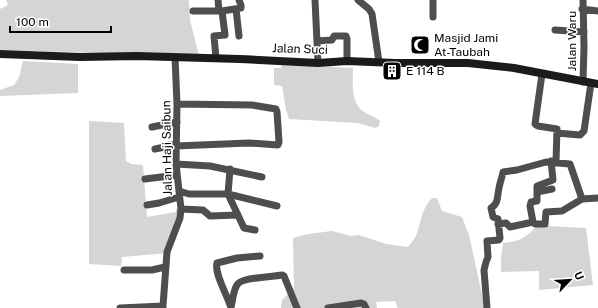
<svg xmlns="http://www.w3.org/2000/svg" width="598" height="308" font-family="'Public Sans',sans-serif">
<rect width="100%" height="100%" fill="#fff"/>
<path fill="#d5d5d5" d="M6,0H189L190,20L199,56L0,50V9L8,5Z
M23,61L78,64V93L0,96V90L14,85L19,77Z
M282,64L353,68C353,84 350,102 364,112C370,116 376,117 380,121L379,126L375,128L358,123L289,119L286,110L282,86L274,85V68H281Z
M89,121L124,123L126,161L131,164L143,165L147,217L176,212V209L182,207L168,253L122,257L121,266L89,264Z
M432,198H437L442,211L462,217L469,235L485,308H398L395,301L376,302L377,308H281L282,300L294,288L293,238L308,234L332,231L351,236L359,235L386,244L408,247C411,243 414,240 416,236C421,223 421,209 432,198Z
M537,226H549L586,228L593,285L539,290V271L501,272V259L503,243C520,241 524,239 537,226Z"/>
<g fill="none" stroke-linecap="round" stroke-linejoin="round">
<path stroke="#4e4e4e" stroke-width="7" d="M218,0L219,11
M315,0L318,63
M358,0L369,9L372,14L379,62
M236,9L239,36
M582,9L598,11
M193,11H222L241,8V5L239,0
M433,17V0
M555,30L584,32
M317,41L332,40L334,36H346L347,39V61
M216,58L214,36L225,35L222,11
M542,74L535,124L538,126L557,129L556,162
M583,82L584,47L583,0
M152,127L177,122
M557,133L580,135L584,131L591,83
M176,146L249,143L278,145L279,142L277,112L276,109L252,105L177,104
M155,149L165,147L168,145H176
M176,164L210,166L262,177
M230,169L228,194L244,228L255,230
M145,179L177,175
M179,191L189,194H228L277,206
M537,192L552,189
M147,205L159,203L179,197
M181,209L203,210L210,216L238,215
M533,222L530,206L531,202L537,201V186L553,180L551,161
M498,224L506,223L510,227L533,222L535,224H545L546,212L562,211L582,199L598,198
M124,270H152L165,267
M231,307C233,300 233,291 237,285C241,277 273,277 282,275L284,276L297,308
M120,308L163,306
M163,308V306L167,252L180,218L181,209L176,164L177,104L175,57
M231,308C228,296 214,274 217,263L237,258L260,256
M328,308L361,303L364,304L366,308
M487,308L484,270L486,262L488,257L487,241L499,240L500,238L498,219L493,217L491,208C499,203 497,196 499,188C500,182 502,178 503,172L517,170L546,162L570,164L582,199"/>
<path stroke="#1b1b1b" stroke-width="8" d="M0,54L80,57L137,56L240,59L318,63L347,61L395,63H468L514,68L598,84"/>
</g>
<defs>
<symbol id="mosque-square" viewBox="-11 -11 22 22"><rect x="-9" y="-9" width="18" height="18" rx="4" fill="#000" stroke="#fff"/><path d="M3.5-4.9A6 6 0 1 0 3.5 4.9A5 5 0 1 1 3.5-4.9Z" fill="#fff"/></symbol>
<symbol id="building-square" viewBox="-11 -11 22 22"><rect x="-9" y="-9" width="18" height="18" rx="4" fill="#000" stroke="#fff"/><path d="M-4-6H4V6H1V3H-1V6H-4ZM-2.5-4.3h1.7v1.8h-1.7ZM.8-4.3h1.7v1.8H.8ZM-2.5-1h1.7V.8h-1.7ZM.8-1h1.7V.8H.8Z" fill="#fff"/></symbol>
</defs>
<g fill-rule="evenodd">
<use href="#mosque-square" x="409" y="34" width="22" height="22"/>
<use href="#building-square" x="381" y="60" width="22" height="22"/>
</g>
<g text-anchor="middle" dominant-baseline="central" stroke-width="3" stroke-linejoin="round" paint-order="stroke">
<g font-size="12" fill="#000" stroke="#fff" text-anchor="start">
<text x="434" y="38">Masjid Jami<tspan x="434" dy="14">At-Taubah</tspan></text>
<text x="406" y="71">E 114 B</text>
</g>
<g font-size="12" fill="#000" stroke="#fff">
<text transform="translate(572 41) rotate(-90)">Jalan Waru</text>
<text transform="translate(300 49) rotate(2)">Jalan Suci</text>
<text transform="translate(167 148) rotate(-91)">Jalan Haji Saibun</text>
</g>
</g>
<g transform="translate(570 280) rotate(65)" stroke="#ffffff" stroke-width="3" paint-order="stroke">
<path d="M0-3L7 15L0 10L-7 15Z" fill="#000000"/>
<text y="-6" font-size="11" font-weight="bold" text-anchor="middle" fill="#000000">U</text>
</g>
<path d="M10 26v6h101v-6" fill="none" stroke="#000000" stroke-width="2"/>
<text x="16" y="26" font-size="12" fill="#000000" stroke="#ffffff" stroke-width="3" paint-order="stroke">100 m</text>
</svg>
